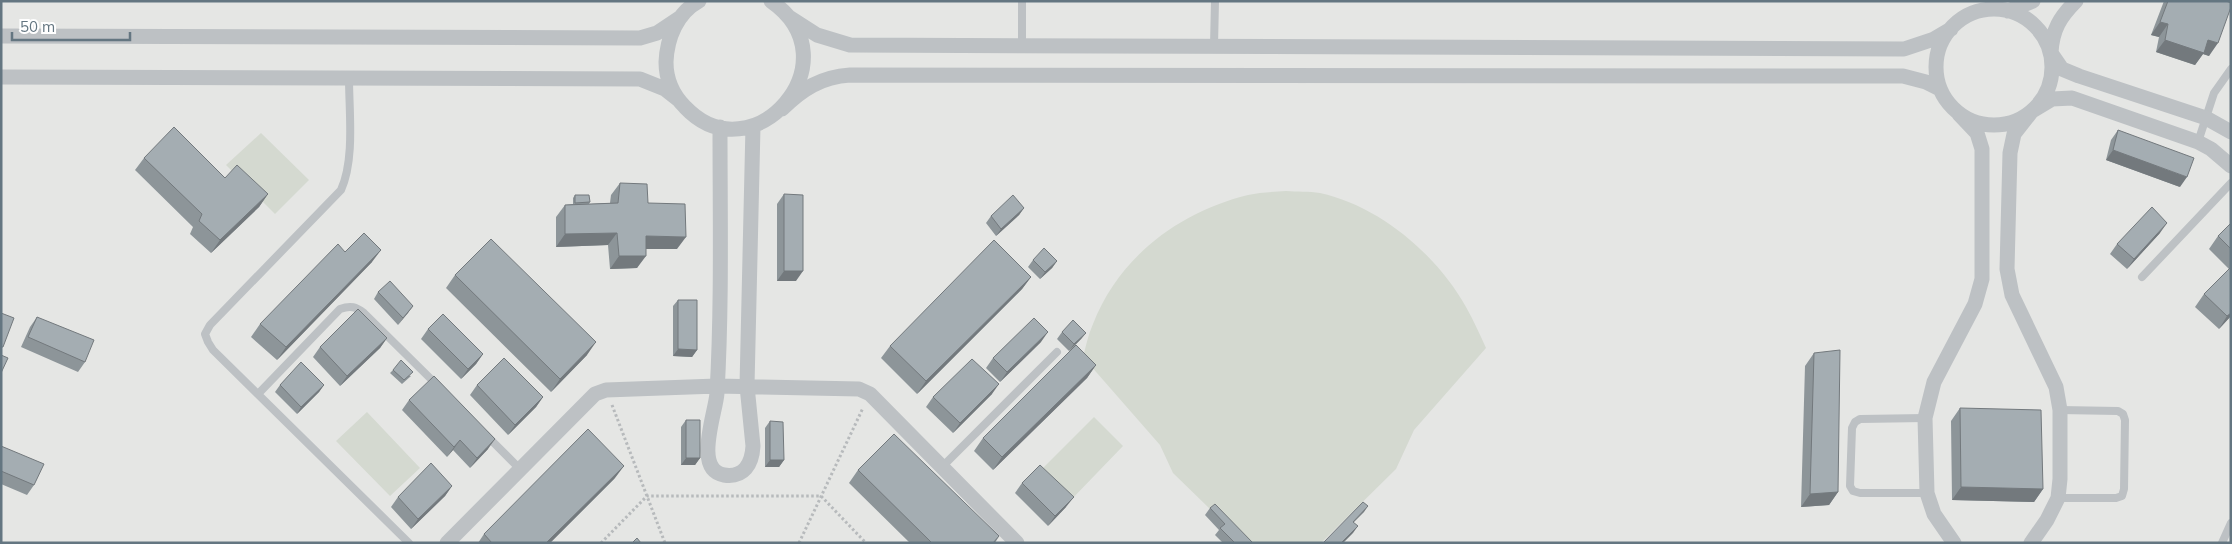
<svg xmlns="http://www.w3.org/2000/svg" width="2232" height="544" font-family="Mulish,sans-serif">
<rect width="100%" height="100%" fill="#f4f4f0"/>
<path fill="#e5e6e4" d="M1,1H2231V543H1Z"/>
<path fill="#d4d9d0" d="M261,133L309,180L275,214L226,165Z
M1286,191C1297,192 1309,191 1320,193C1380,206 1437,255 1466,307C1474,321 1480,335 1486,348L1414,430L1396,469L1321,543H1245L1173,473L1160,445L1083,357C1086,346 1088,335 1093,324C1119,257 1179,212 1248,195C1260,192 1273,192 1286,191Z
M367,412L420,468L390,496L336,441Z
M1094,417L1123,446L1069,502L1039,472Z"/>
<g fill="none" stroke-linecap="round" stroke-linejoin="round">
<path stroke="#b7babc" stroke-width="3" stroke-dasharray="2.5 2.5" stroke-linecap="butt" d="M612,405L665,543
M601,543L647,496H821L866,543
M799,543L863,408"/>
<path stroke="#bdc1c4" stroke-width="8" d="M1022,1V46
M1992,1V9
M1214,46L1215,1
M349,78C349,112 355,159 341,190L210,325L205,334L208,342L213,350L409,543
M2198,142L2214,93L2231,69
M2142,277L2231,183
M259,393L340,309C351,305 356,307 364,313L438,386
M1925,418L1860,419L1855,422L1852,428L1850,486L1853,491L1860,493H1927
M486,435L520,469
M942,467L1057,352
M2058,498H2116L2122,496L2124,489L2125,420L2123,414L2118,411L2060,410
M2222,543L2231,523"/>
<path stroke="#bdc1c4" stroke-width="15" d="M699,1C677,13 667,38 666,62C666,79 673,95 685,107C752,178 857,61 771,1
M2076,1C2060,17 2052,30 2051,53L2062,69L2079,76L2206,118L2231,132
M1936 67a58 58 0 1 1 116 0a58 58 0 1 1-116 0Z
M2008,11L2033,1
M789,17L817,35L850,45L1904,49L1934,39L1951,29
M1,36L640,38L657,33L681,17
M1,77L640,79L665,89L679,100
M782,109C802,89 821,77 850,75L1903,76L1926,82L1940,89
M720,127C720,216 722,304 717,393C716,412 693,470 724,475C744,478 752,464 753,446L747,386L753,126
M447,543L595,394L606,390L717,386L859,389L870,394L1017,543
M1954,543L1934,514L1927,493L1925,418L1934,382L1975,304L1982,279V149L1977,133L1959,114
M2031,543L2047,520L2058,498L2060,479V410L2056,387L2012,295L2007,269L2010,153L2014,134L2032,111L2052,99L2072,98L2198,142L2211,149L2231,166"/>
</g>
<path fill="#8d9599" d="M2164,1H2226L2209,56L2203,54L2195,65L2156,52L2159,37L2151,35Z
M2118,130L2180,187L2106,160L2111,140Z
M144,158L225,178L268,194L259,207L211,253L190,234L193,227L135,170Z
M620,183L648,203L677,249H646L637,268L610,269L608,245L556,247V217L565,205L573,204V198L575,195L590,202L589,204L610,203L611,195Z
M784,194L796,281H777V204Z
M1024,208L1019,215L996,236L986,223L991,216Z
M2231,223V316L2219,329L2195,307L2204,294L2229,269L2209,249L2218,236Z
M2160,233L2127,269L2110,254L2117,244Z
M345,252L372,262L277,360L251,337L260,324Z
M1033,260L1057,261L1052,268L1040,279L1028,267Z
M455,275L587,355L551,392L446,288Z
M1031,277L1022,289L917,394L881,358L890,346Z
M378,292L413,306L398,325L374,299Z
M678,300L697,350L692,357L673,356V306Z
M37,317L85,362L78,372L21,347L30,327Z
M428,329L483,354L476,364L461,379L421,339Z
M1062,332L1086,333L1081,339L1069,351L1057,339Z
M387,338L380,348L340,386L313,357L320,347Z
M1041,342L1000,382L986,368L993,358Z
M1814,353L1838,492L1829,505L1801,507L1805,366Z
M1096,365L1087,378L993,470L974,451L983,438Z
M393,370L411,376L402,384L390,373Z
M280,385H324L319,392L297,414L275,392Z
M477,385L543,397L536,407L508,435L470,395Z
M992,394L953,433L926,407L933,397Z
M409,400L488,449L470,468L453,450L447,457L402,410Z
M1960,408L2043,489L2034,502L1952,500L1951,421Z
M686,420L700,458L695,465H681V427Z
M770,421L784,460L779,467H765V428Z
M1,446L34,485L27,495L1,484Z
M858,470L999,536L995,543H910L849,483Z
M615,478L550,543H478L484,534Z
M1022,483L1066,507L1048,526L1015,493Z
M452,486L445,496L411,529L391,507L398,497Z
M1210,508L1253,543H1223L1215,535L1219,530L1205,515Z"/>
<path fill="#73797d" d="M2160,22L2168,24L2159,37L2151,35Z
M2165,40H2208L2218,43L2209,56L2203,54L2195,65L2156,52Z
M2113,150L2187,177L2180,187L2106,160Z
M268,194L259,207L211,253L220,240Z
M1024,208L1019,215L996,236L1001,229Z
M2167,223L2160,233L2127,269L2134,259Z
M617,233L608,245L556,247L565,234Z
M646,236L686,237L677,249H637Z
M381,250L372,262L277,360L286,347Z
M619,256H646L637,268L610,269Z
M1057,261L1052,268L1040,279L1045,272Z
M784,271H803L796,281H777Z
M1031,277L1022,289L917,394L926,381Z
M413,306L408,313L398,325L403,318Z
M2231,313V316L2219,329L2227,316Z
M1048,332L1041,342L1000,382L1007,372Z
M1086,333L1081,339L1069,351L1074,344Z
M387,338L380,348L340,386L347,376Z
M596,342L587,355L551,392L560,379Z
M678,349L697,350L692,357L673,356Z
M483,354L476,364L461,379L468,369Z
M1096,365L1087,378L993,470L1002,457Z
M999,384L992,394L953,433L960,423Z
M324,385L319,392L297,414L301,407Z
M543,397L536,407L508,435L515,425Z
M495,439L488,449L470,468L477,458Z
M460,440L453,450L447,457L454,447Z
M686,458H700L695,465H681Z
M770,460H784L779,467H765Z
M624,466L615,478L550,543H546Z
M452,486L445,496L411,529L418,519Z
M1961,487L2043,489L2034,502L1952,500Z
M1838,492L1829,505L1801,507L1810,494Z
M1074,497L1066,507L1048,526L1055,516Z
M1368,506L1364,512L1348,528L1353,522Z
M1358,526L1353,533L1343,543H1341Z"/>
<path fill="#a4adb2" stroke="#73797d" d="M2168,1H2226L2231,3V7L2218,43L2208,40L2204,53L2165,40L2168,24L2160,22Z
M174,127L225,178L237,165L268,194L220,240L199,221L202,214L144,158Z
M2118,130L2194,158L2187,177L2113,150Z
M620,183L647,184L648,203L685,204L686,237L646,236V256H619L617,233L565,234V205L618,203Z
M784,194L803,195V271H784Z
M575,195H589L590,202L575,203Z
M1013,195L1024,208L1001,229L991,216Z
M2152,207L2167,223L2134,259L2117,244Z
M2231,223V249L2218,236Z
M364,233L381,250L286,347L260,324L338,244L345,252Z
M491,239L596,342L560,379L455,275Z
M994,240L1031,277L926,381L890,346Z
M1044,248L1057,261L1045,272L1033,260Z
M2231,267V313L2227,316L2204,294Z
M390,281L413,306L403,318L378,292Z
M678,300H697V350L678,349Z
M358,309L387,338L347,376L320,347Z
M1,313L14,318L3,347H1Z
M443,314L483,354L468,369L428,329Z
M37,317L94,340L85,362L28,337Z
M1034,318L1048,332L1007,372L993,358Z
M1073,320L1086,333L1074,344L1062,332Z
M1076,345L1096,365L1002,457L983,438Z
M1840,350L1838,492L1810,494L1814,353Z
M1,355L8,358L1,373Z
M504,358L543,397L515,425L477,385Z
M972,359L999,384L960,423L933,397Z
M401,360L413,372L404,380L393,370Z
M301,362L324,385L301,407L280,385Z
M434,376L495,439L477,458L460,440L454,447L409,400Z
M1960,408L2041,410L2043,489L1961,487Z
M686,420H700V458H686Z
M770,421L783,422L784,460H770Z
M588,429L624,466L546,543H492L484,534Z
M894,434L999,536L993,543H932L858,470Z
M1,446L44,464L34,485L1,471Z
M431,463L452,486L418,519L398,497Z
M1040,465L1074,497L1055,516L1022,483Z
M1363,502L1368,506L1353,522L1358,526L1341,543H1323Z
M1215,504L1253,543H1235L1220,528L1225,524L1210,508Z
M637,538L641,543H632Z"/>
<rect width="2232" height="544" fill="none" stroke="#647681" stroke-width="5"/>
<path d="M12 32v8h118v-8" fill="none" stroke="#647681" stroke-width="2.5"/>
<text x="20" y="32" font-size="15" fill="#647681" stroke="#ffffff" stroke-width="4" paint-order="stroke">50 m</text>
</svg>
